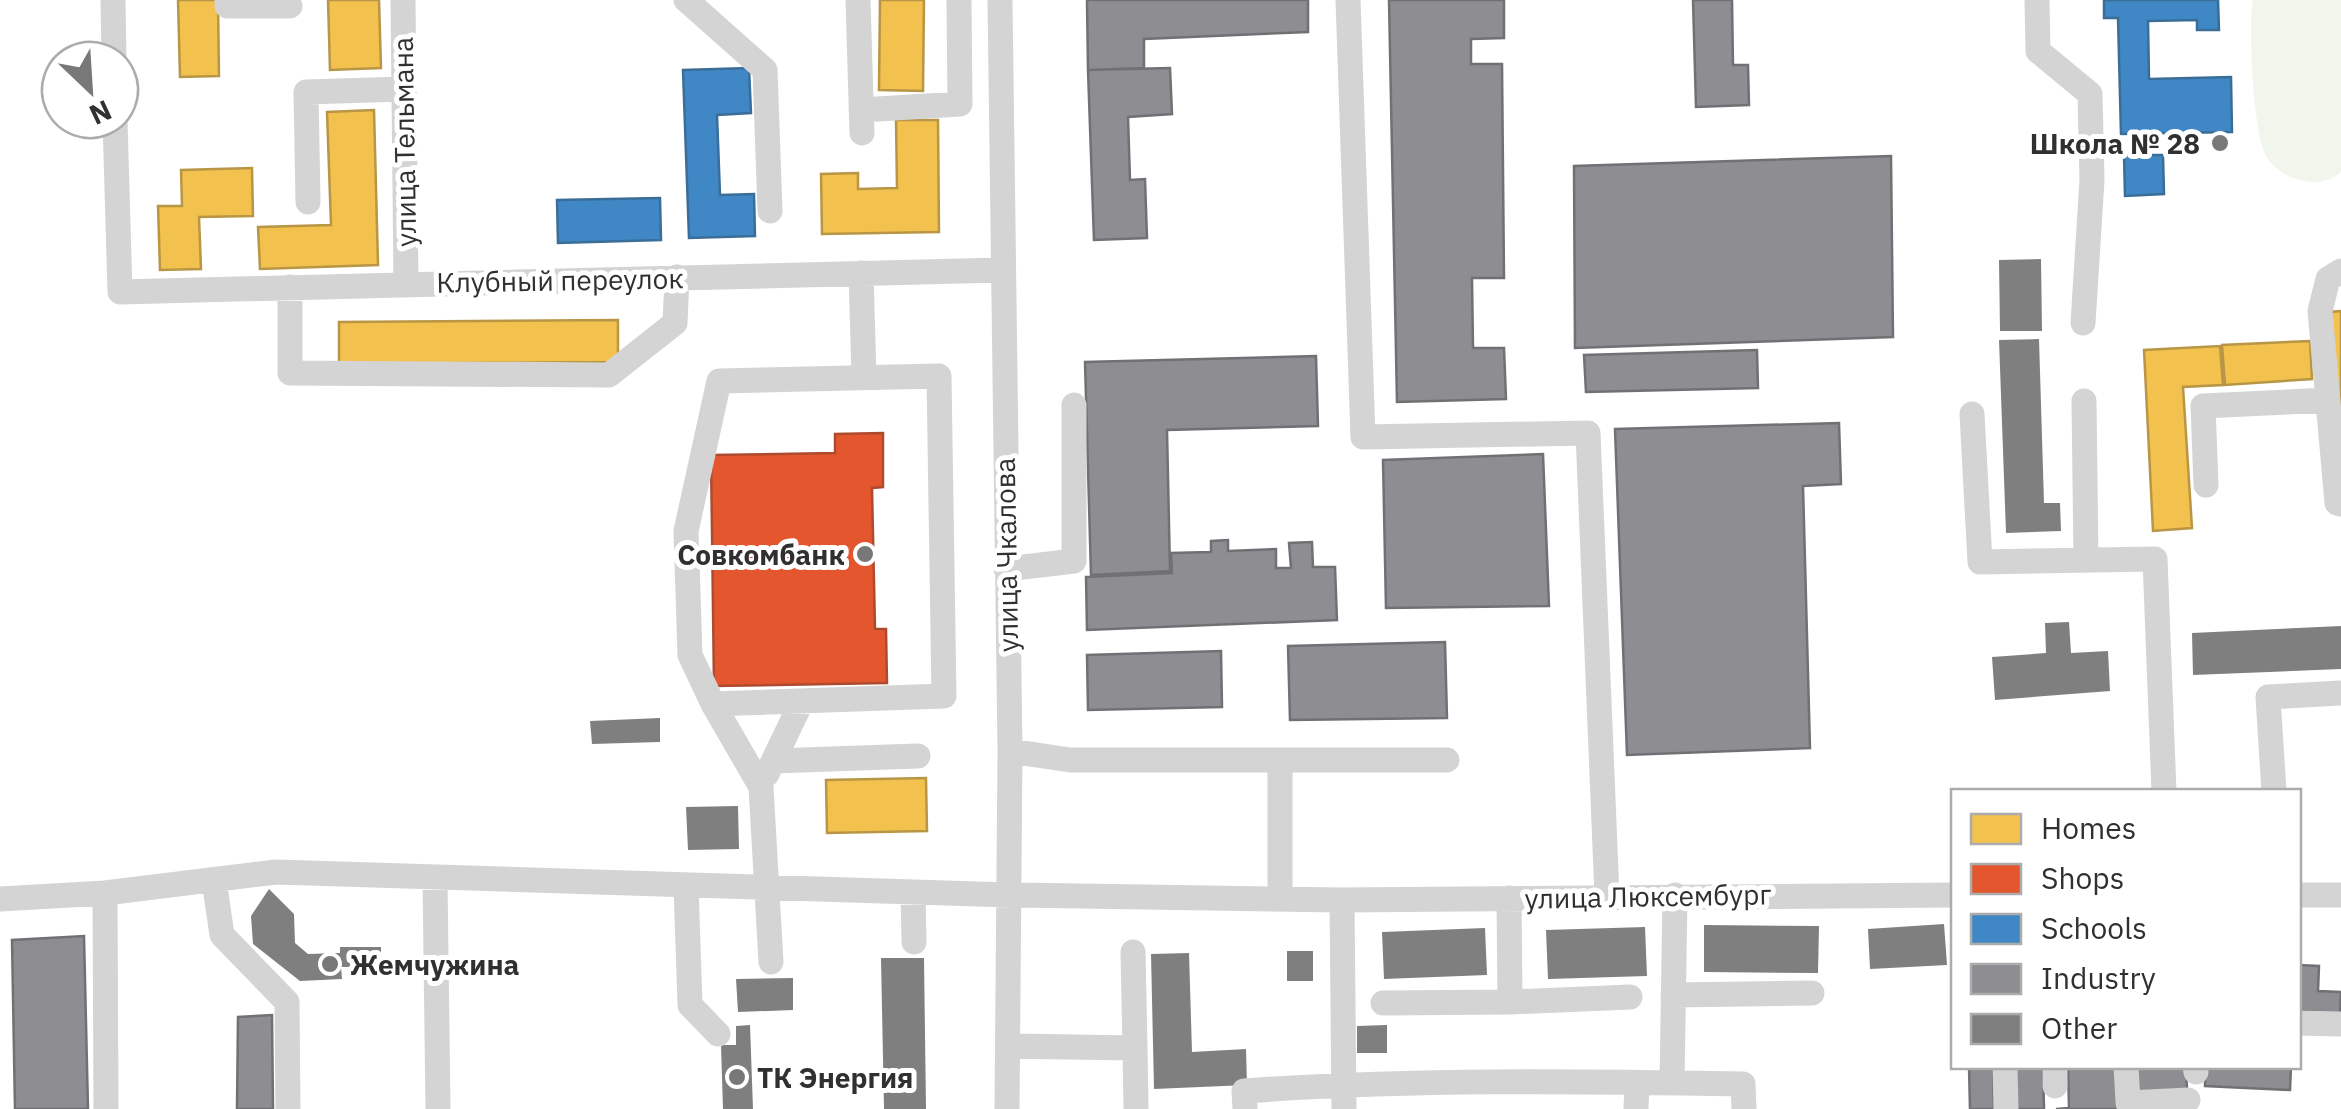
<svg xmlns="http://www.w3.org/2000/svg" width="2341" height="1109" font-family="'IBM Plex Sans',sans-serif">
<rect width="100%" height="100%" fill="#fff"/>
<path fill="#f1f6ec" d="M2253,0H2341V172C2331,181 2317,184 2304,181C2290,179 2273,169 2266,156C2253,132 2248,28 2253,0Z"/>
<path fill="#f2c14e" stroke="#b89645" stroke-width="2.5" d="M178,0H218L219,76L180,77Z
M328,0H379L381,68L330,70Z
M880,0H924L923,91L879,90Z
M374,110L378,265L260,269L258,227L331,225L327,112Z
M896,120H938L939,232L822,234L821,174L858,173V189L897,188Z
M252,168L253,216L199,217L201,269L160,270L158,206H182L181,170Z
M2341,311V444L2329,312Z
M618,320V362L339,364V322Z
M2310,341L2312,379L2225,385L2222,345Z
M2220,346L2223,385L2183,387L2192,528L2153,531L2144,350Z
M926,778L927,831L827,833L826,780Z"/>
<path fill="#e4572e" stroke="#ae4b2f" stroke-width="2.5" d="M883,433V487L872,488L875,629H886L887,683L714,686L711,455L835,453V434Z"/>
<path fill="#3f88c5" stroke="#3a6e98" stroke-width="2.5" d="M2104,0H2218L2219,30H2197V20L2148,21L2149,79L2231,77L2232,132L2121,134L2118,18H2104Z
M749,68L751,113L717,115L720,195L754,194L755,236L689,238L683,70Z
M2124,155H2163L2164,194L2125,196Z
M660,198L661,240L558,243L557,200Z"/>
<path fill="#8d8d92" stroke="#717175" stroke-width="2.5" d="M1087,0H1308V32L1144,39V68L1088,70Z
M1389,0H1504V38L1471,39V64H1502L1504,278H1472L1473,348H1504L1506,399L1397,402Z
M1693,0H1732L1733,65H1748L1749,105L1696,107Z
M1170,68L1172,114L1128,117L1130,180L1145,179L1147,238L1094,240L1088,70Z
M1891,156L1893,337L1575,348L1574,166Z
M1757,350L1758,388L1586,392L1584,355Z
M1316,356L1318,426L1167,430L1170,571L1091,575L1085,362Z
M1839,423L1841,484L1803,486L1810,748L1627,755L1615,429Z
M1543,454L1549,606L1386,608L1383,460Z
M1228,540V551L1276,549V568H1291L1289,543L1312,542L1313,567H1335L1337,620L1087,630L1086,577L1172,573L1171,553L1211,552V541Z
M1445,642L1447,718L1290,720L1288,646Z
M1221,651L1222,707L1088,710L1087,655Z
M84,936L88,1109H15L12,940Z
M2298,965L2319,966L2318,991L2341,992L2340,1013L2298,1011Z
M272,1015L273,1109H237L238,1017Z
M1969,1066H1993L1994,1109H1970Z
M2016,1066H2043L2044,1109H2016Z
M2068,1066H2115L2117,1109H2056L2069,1108Z
M2135,1066H2186L2187,1089L2136,1092Z
M2205,1066H2291L2290,1090L2205,1086Z"/>
<path fill="#7f7f7f" d="M2041,259L2042,331H2000L1999,260Z
M2039,339L2044,503H2060L2061,531L2006,533L1999,340Z
M2069,622L2071,653L2108,651L2110,691L1995,700L1992,657L2046,653L2045,623Z
M2341,626V669L2193,675L2192,633Z
M660,718V742L592,744L590,721Z
M738,806L739,849L688,850L686,807Z
M269,889L294,914L295,943L308,954L340,953V947H381V967H341L342,979L300,981L253,944L251,916Z
M1944,924L1947,965L1870,969L1868,929Z
M1704,925L1819,926L1818,973L1704,972Z
M1645,927L1647,976L1548,979L1546,930Z
M1485,928L1487,975L1384,979L1382,932Z
M1287,951H1313V981H1287Z
M1189,953L1192,1052L1246,1049L1247,1085L1154,1089L1151,954Z
M881,958H924L926,1109H884Z
M793,978V1010L738,1012L736,979Z
M750,1025L753,1109H723L721,1045H736V1026Z
M1387,1025V1053H1357V1026Z"/>
<g fill="none" stroke-linecap="round" stroke-linejoin="round">
<path stroke="#d4d4d4" stroke-width="25" d="M113,0L114,60
M227,0V6H290
M403,0L406,284
M686,0L765,70L770,211
M858,0L862,133
M1000,0L1010,751L1007,1109
M1348,0L1363,437L1588,433L1607,896
M2037,0L2038,51L2090,94L2092,180L2083,323
M861,110L960,104L959,0
M115,120L120,292L1001,270
M308,202L306,92L404,89
M2341,271L2328,279L2320,311L2337,503L2341,504
M861,273L864,377
M290,287V373L609,375L675,323L677,277
M939,376L944,696L713,704L690,655L686,531L719,381Z
M2084,401L2086,560
M1972,414L1980,562L2155,559L2164,792
M2206,485L2203,406L2328,400
M1006,569L1074,561V405
M713,704L761,787L771,962
M1010,751L1070,760H1447
M773,761L918,756
M1280,761V899
M767,774L801,703
M2274,792L2268,697L2341,693
M435,878L438,1109
M214,880L222,935L287,1002L288,1109
M686,885L690,1005L718,1034
M913,892L914,942
M2298,895H2341
M1509,898L1510,1002L1630,997
M0,899L105,893
M1342,900L1344,1109
M1673,995L1812,993
M1383,1003L1510,1002
M2298,1023L2341,1024
M1008,1046L1135,1048L1133,952
M1135,1048L1136,1109
M2005,1066L2006,1109
M2055,1066V1086
M2126,1066L2128,1103L2188,1100
M2195,1066L2196,1072
M1672,1083L1675,895
M106,1109L105,893L276,872L1010,895L1342,900L1954,895
M1245,1109L1244,1091C1410,1079 1577,1081 1743,1084L1744,1109
M1636,1109L1637,1083"/>
</g>
<g fill="#787878" stroke="#fff" stroke-width="4">
<circle cx="2220" cy="143" r="10"/>
<circle cx="865" cy="554" r="10"/>
<circle cx="330" cy="964" r="10"/>
<circle cx="737" cy="1077" r="10"/>
</g>
<g text-anchor="middle" dominant-baseline="central" stroke-width="10" stroke-linejoin="round" paint-order="stroke">
<g font-size="28" fill="#303030" stroke="#fff">
<text transform="translate(404 142) rotate(-91)">улица Тельмана</text>
<text transform="translate(560 280) rotate(-1)">Клубный переулок</text>
<text transform="translate(1006 555) rotate(-91)">улица Чкалова</text>
<text transform="translate(1648 896) rotate(-1)">улица Люксембург</text>
</g>
<g font-size="28" font-weight="bold" fill="#303030" stroke="#fff" text-anchor="end">
<text x="2200" y="143">Школа № 28</text>
<text x="845" y="554">Совкомбанк</text>
<text x="350" y="964" text-anchor="start">Жемчужина</text>
<text x="757" y="1077" text-anchor="start">ТК Энергия</text>
</g>
</g>
<rect x="1951" y="789" width="350" height="280" fill="#ffffff" stroke="#acacac" stroke-width="2.5"/>
<rect x="1971" y="814" width="50" height="30" fill="#f2c14e" stroke="#acacac" stroke-width="2.5"/>
<text x="2041" y="839" font-size="30" fill="#303030">Homes</text>
<rect x="1971" y="864" width="50" height="30" fill="#e4572e" stroke="#acacac" stroke-width="2.5"/>
<text x="2041" y="889" font-size="30" fill="#303030">Shops</text>
<rect x="1971" y="914" width="50" height="30" fill="#3f88c5" stroke="#acacac" stroke-width="2.5"/>
<text x="2041" y="939" font-size="30" fill="#303030">Schools</text>
<rect x="1971" y="964" width="50" height="30" fill="#8d8d92" stroke="#acacac" stroke-width="2.5"/>
<text x="2041" y="989" font-size="30" fill="#303030">Industry</text>
<rect x="1971" y="1014" width="50" height="30" fill="#7f7f7f" stroke="#acacac" stroke-width="2.5"/>
<text x="2041" y="1039" font-size="30" fill="#303030">Other</text>
<g transform="translate(90 90) rotate(155)"><circle r="48" fill="#ffffff" stroke="#acacac" stroke-width="2.5"/>
<path d="M0-8L18 38L0 25L-18 38Z" fill="#787878"/>
<text y="-15" font-size="28" font-weight="bold" text-anchor="middle" fill="#303030">N</text>
</g>
</svg>
